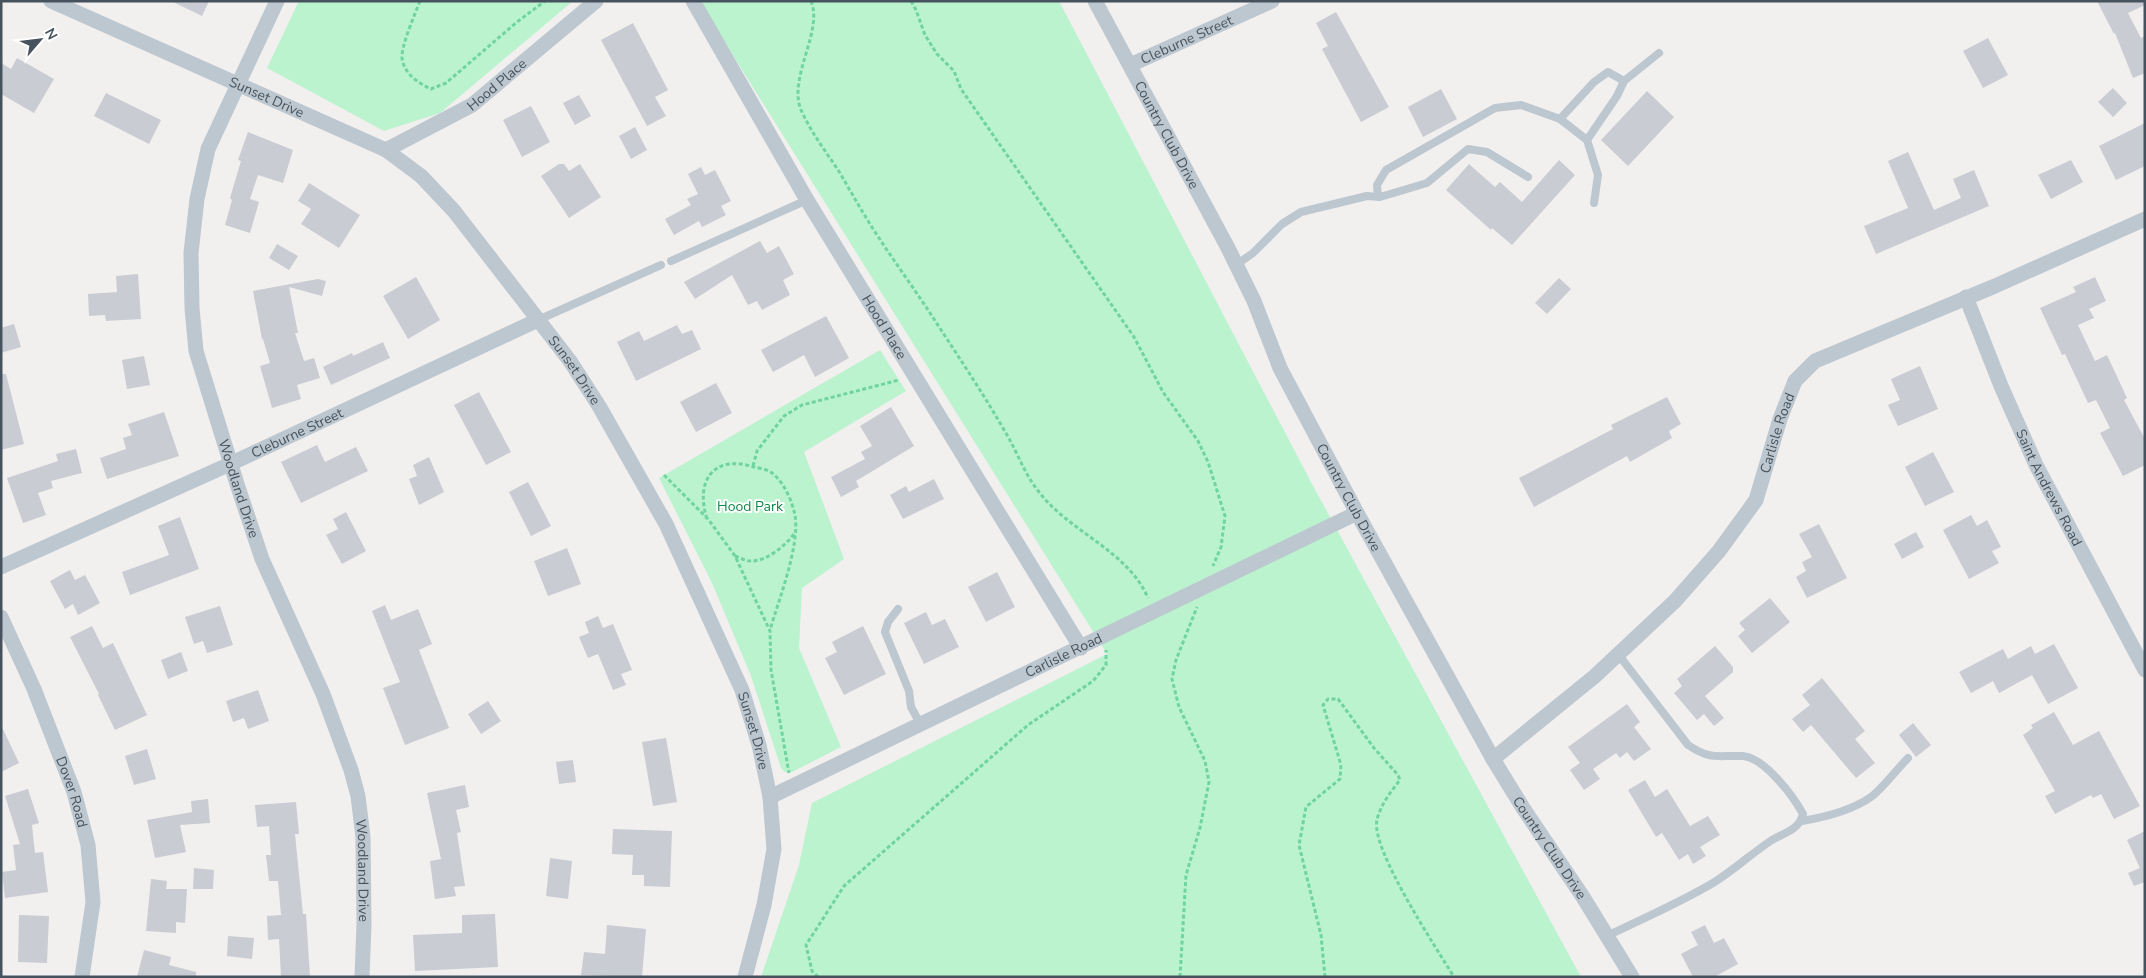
<svg xmlns="http://www.w3.org/2000/svg" width="2146" height="978" font-family="'Nunito Sans',sans-serif">
<rect width="100%" height="100%" fill="#f2efef"/>
<path fill="#baf3ce" d="M299,1H573L440,113L384,131L267,68Z
M699,1H1059L1312,484L1581,977H761L799,865L812,803L1107,654Z
M880,350L906,391L804,452L844,559L802,588L799,648L841,747L792,772H785L781,768L751,676L712,583L659,478Z"/>
<path fill="#c9ccd2" d="M171,1H209L202,16Z
M2097,1H2145V5L2128,13L2141,38L2145,36V73L2133,78L2115,33L2114,34Z
M1336,12L1389,107L1361,122L1322,49L1328,46L1316,23Z
M633,23L668,90L655,97L666,116L647,126L601,40Z
M1988,38L2008,75L1983,88L1963,51Z
M17,58L54,79L34,113L1,94V63L11,69Z
M2113,88L2127,103L2113,117L2098,102Z
M1441,89L1457,119L1423,137L1408,107Z
M1647,91L1674,117L1628,166L1601,140Z
M106,93L161,120L149,144L94,116Z
M579,95L591,116L575,125L563,103Z
M531,106L550,142L522,157L503,120Z
M2145,123V166L2116,180L2099,146Z
M635,127L647,150L631,159L619,136Z
M248,132L293,150L283,183L258,175L250,199L259,202L250,233L225,225L232,200L230,198L241,161L238,160Z
M1908,152L1934,210L1961,198L1953,179L1974,170L1989,206L1876,254L1864,226L1908,208L1888,161Z
M1559,160L1575,175L1512,245L1492,228L1491,230L1446,190L1469,164L1495,187L1500,182L1522,202Z
M2071,160L2083,182L2051,199L2038,175Z
M559,164H564L569,171L580,164L601,197L569,218L541,176Z
M701,167L705,175L715,170L731,201L721,206L726,215L702,227L699,221L674,235L665,219L691,205L687,199L698,194L688,174Z
M309,183L360,215L339,248L301,224L311,209L298,201Z
M760,241L767,253L779,246L794,274L783,280L790,295L762,310L757,301L748,305L732,275L695,299L684,282Z
M277,244L298,256L289,270L269,258Z
M138,274L141,319L106,321L105,315L89,316L88,294L117,292L116,276Z
M416,277L440,320L408,339L383,296Z
M2095,277L2106,301L2089,309L2094,318L2078,325L2095,361L2107,355L2127,398L2124,400L2145,439V465L2123,476L2100,433L2110,428L2096,400L2088,403L2065,354L2062,355L2040,308L2076,292L2073,287Z
M1559,278L1571,289L1547,314L1535,303Z
M318,279L326,281L322,296L289,287L298,333H295L304,361L314,358L320,378L297,385L301,399L272,408L260,366L270,363L263,339H262L253,291Z
M826,316L849,358L815,377L804,355L773,372L761,350Z
M14,324L21,347L1,353V328Z
M677,325L682,334L692,330L701,349L636,381L617,342L639,331L644,341Z
M383,342L390,358L331,385L323,367L352,353L353,356Z
M144,356L150,385L127,389L122,360Z
M1920,366L1938,409L1898,426L1888,405L1900,400L1891,379Z
M1,374H6L24,444L1,450Z
M716,383L732,413L696,432L680,402Z
M479,392L511,452L486,465L454,405Z
M1667,397L1681,424L1669,431L1672,438L1630,462L1627,456L1534,507L1519,478L1613,429L1611,425Z
M891,407L914,446L856,481L859,487L841,497L831,477L865,459L861,452L872,446L860,426Z
M164,412L179,456L107,479L100,458L126,449L123,438L132,435L128,424Z
M317,445L325,462L356,447L368,471L301,503L281,462Z
M76,449L82,473L51,481L53,488L38,493L46,515L23,523L7,478L58,461L56,454Z
M1933,452L1954,492L1925,506L1905,467Z
M429,457L444,492L419,505L409,479L417,476L413,465Z
M934,479L944,499L903,519L890,495L906,486L909,492Z
M528,482L551,526L531,536L509,492Z
M346,512L366,551L342,564L326,535L338,529L333,519Z
M1971,515L1977,526L1987,520L2001,547L1992,551L1999,563L1969,579L1943,530Z
M180,517L199,569L130,595L122,572L169,555L158,526Z
M1819,524L1847,578L1807,598L1796,577L1806,571L1802,562L1812,557L1799,534Z
M1916,532L1924,547L1902,559L1894,544Z
M567,548L581,584L548,596L534,561Z
M70,570L75,580L85,575L100,603L78,615L73,604L65,609L50,581Z
M997,572L1015,607L986,622L968,587Z
M1770,598L1790,622L1752,653L1738,636L1745,630L1739,623Z
M385,605L391,620L418,609L432,644L419,650L449,728L405,745L383,688L400,682L372,611Z
M220,606L233,645L207,653L203,641L194,644L185,617Z
M926,612L932,625L945,619L959,647L924,664L904,623Z
M598,616L603,628L613,624L632,670L621,674L626,685L613,690L598,654L588,658L579,637L589,633L585,622Z
M92,626L103,648L113,643L147,715L115,730L98,695L99,694L70,637Z
M863,626L886,674L844,695L825,658L837,652L832,642Z
M2054,644L2078,688L2048,704L2032,675L1999,693L1993,681L1971,693L1959,672L2003,649L2008,659L2031,646L2035,654Z
M1715,646L1733,667V672L1705,696L1724,718L1714,726L1704,714L1697,720L1674,693L1682,686L1677,679Z
M181,652L188,671L168,679L161,660Z
M1822,678L1865,731L1855,739L1875,763L1856,778L1811,725L1803,732L1792,719L1810,705L1802,695Z
M258,690L269,721L248,729L244,718L233,722L226,701Z
M488,701L501,721L481,734L468,714Z
M1627,704L1640,722L1634,727L1651,749L1634,761L1627,752L1620,758L1616,753L1593,769L1600,779L1584,790L1570,770L1580,763L1568,747Z
M2054,712L2073,745L2099,731L2140,806L2114,819L2101,794L2093,798L2091,795L2055,814L2045,796L2055,791L2023,735L2033,728L2031,725Z
M1913,723L1931,745L1916,757L1899,735Z
M1,725L19,763L1,772Z
M666,738L677,802L653,806L642,742Z
M147,749L156,779L134,785L125,756Z
M573,760L576,782L559,784L556,762Z
M1645,780L1655,797L1667,789L1690,826L1708,816L1720,835L1700,847L1706,856L1693,864L1688,854L1679,860L1662,833L1656,837L1628,790Z
M465,785L469,807L456,810L461,832L457,833L465,886L454,887L456,896L435,899L430,861L441,859L427,793Z
M28,789L39,823L32,825L35,853L43,852L48,892L5,898L2,872L16,870L13,845L20,844L5,796Z
M208,799L210,823L180,825L186,852L155,858L147,820L192,812L191,801Z
M296,802L299,834H295L303,914H306L310,977H281L279,939L268,940L267,916L281,915L278,881H269L266,855H271L269,826L257,827L255,805Z
M613,829L672,831L670,887L644,886V875H632L633,855L612,854Z
M2145,831V882L2134,886L2128,873L2140,868L2127,840Z
M550,858L572,861L568,899L546,896Z
M194,868L214,870L213,889H193Z
M151,879L167,881L166,889H187L185,923L176,922V933L146,931Z
M495,914L498,967L415,971L413,935L462,933V915Z
M19,915L49,916L47,963L18,962Z
M607,925L646,929L642,977L581,975L584,952L605,954Z
M1705,925L1714,943L1724,938L1738,964L1714,977H1693L1681,954L1698,945L1691,932Z
M228,936L254,938L252,959L227,956Z
M144,950L171,957L169,965L196,972V977H137Z"/>
<g fill="none" stroke-linecap="round" stroke-linejoin="round">
<path stroke="#6fd49f" stroke-width="3" stroke-dasharray="4 2.5" stroke-linecap="butt" d="M420,1C415,14 401,46 402,58C404,74 418,83 431,89L446,83L517,22L545,1
M811,1C824,31 786,80 802,112C812,134 827,153 840,173C852,194 864,215 877,235C894,261 913,287 930,313C956,353 983,393 1007,435C1017,452 1024,472 1036,488C1067,532 1126,548 1148,598
M911,1L916,10L925,35L937,54L954,71L961,89L1134,337L1163,392L1198,441L1208,462L1225,516L1221,547L1213,566
M753,466L757,451L784,416L802,405L899,380
M664,475L708,519L735,556L770,631L771,670L789,773
M707,519C695,481 713,454 754,467C759,468 767,469 772,473C784,482 792,501 795,515C800,546 779,599 770,630
M735,556C740,558 746,561 750,561C766,562 785,546 794,534
M818,977L812,971L806,945L844,886L1028,725L1093,681L1106,665V650
M1180,977L1186,875L1200,828L1209,782L1205,761L1179,707L1172,679L1176,660L1197,607
M1325,977L1321,935L1299,845L1306,807L1340,779L1341,765L1323,705L1328,699H1338L1374,748L1398,775L1400,780C1391,791 1380,806 1377,820C1370,848 1437,949 1454,977"/>
<path stroke="#bcc7cf" stroke-width="8" d="M1624,81L1659,53
M1560,119L1587,140
M1378,197L1377,185L1386,170L1495,108L1521,105L1560,119L1594,82L1608,72L1624,81L1617,96L1587,140L1598,175L1594,203
M671,261L807,200
M1236,265L1253,253L1282,224L1301,212L1367,196L1380,197L1427,183L1468,149L1487,152L1528,177
M538,320L661,265
M898,609L888,622L885,632L909,691L911,707L921,725
M1802,821C1826,817 1851,811 1871,797C1881,790 1898,768 1908,758
M1607,936C1642,919 1679,903 1713,883C1734,870 1752,853 1772,840C1784,833 1800,829 1803,814C1793,796 1765,758 1743,756C1718,755 1712,761 1688,745L1618,654"/>
<g stroke="#bcc7cf" stroke-width="15">
<path id="s1" d="M51,1L386,150L421,176L454,211L570,361L599,406L666,524L742,690L759,745L770,797L774,849L764,905L745,977"/>
<path id="s2" d="M277,1L208,149L197,199L191,253L192,308L196,351L237,484L262,559L323,694L351,770L358,796L363,837L364,924L362,977"/>
<path id="s3" d="M693,1L807,200L1081,648"/>
<path id="s4" d="M1095,1L1228,248L1254,301L1280,368L1357,513L1493,759L1523,808L1583,897L1632,977"/>
<path id="s5" d="M1130,65L1272,1"/>
<path id="s6" d="M386,150L472,105L596,1"/>
<path id="s7" d="M1966,297L2001,386L2036,465L2145,670"/>
<path id="s8" d="M1,567L230,464L538,320"/>
<path id="s9" d="M1,617L34,689L74,792L88,845L93,902L82,977"/>
<path id="s10" d="M1493,759L1595,676L1675,601L1719,551L1756,500L1780,419L1795,381L1815,361L1995,286L2145,219"/>
<path id="s11" d="M770,797L1357,513"/>
</g>
</g>
<g text-anchor="middle" dominant-baseline="central" stroke-width="4" stroke-linejoin="round" paint-order="stroke">
<g font-size="14" fill="#46535e" stroke="#fff">
<text stroke="none"><textPath href="#s5" startOffset="62">Cleburne Street</textPath></text>
<text stroke="none"><textPath href="#s6" startOffset="129">Hood Place</textPath></text>
<text stroke="none"><textPath href="#s1" startOffset="236">Sunset Drive</textPath></text>
<text stroke="none"><textPath href="#s4" startOffset="152">Country Club Drive</textPath></text>
<text stroke="none"><textPath href="#s3" startOffset="378">Hood Place</textPath></text>
<text stroke="none"><textPath href="#s1" startOffset="658">Sunset Drive</textPath></text>
<text stroke="none"><textPath href="#s8" startOffset="325">Cleburne Street</textPath></text>
<text stroke="none"><textPath href="#s10" startOffset="441">Carlisle Road</textPath></text>
<text stroke="none"><textPath href="#s7" startOffset="208">Saint Andrews Road</textPath></text>
<text stroke="none"><textPath href="#s2" startOffset="511">Woodland Drive</textPath></text>
<text stroke="none"><textPath href="#s4" startOffset="558">Country Club Drive</textPath></text>
<text stroke="none"><textPath href="#s11" startOffset="326">Carlisle Road</textPath></text>
<text stroke="none"><textPath href="#s1" startOffset="1062">Sunset Drive</textPath></text>
<text stroke="none"><textPath href="#s9" startOffset="189">Dover Road</textPath></text>
<text stroke="none"><textPath href="#s4" startOffset="962">Country Club Drive</textPath></text>
<text stroke="none"><textPath href="#s2" startOffset="916">Woodland Drive</textPath></text>
</g>
<g font-size="14" fill="#0f8748" stroke="#fff">
<text x="750" y="506">Hood Park</text>
</g>
</g>
<rect width="2146" height="978" fill="none" stroke="#46535e" stroke-width="5"/>
<g transform="translate(40 40) rotate(62)" stroke="#ffffff" stroke-width="4" paint-order="stroke">
<path d="M0-4L9 19L0 12L-9 19Z" fill="#46535e"/>
<text y="-8" font-size="14" font-weight="bold" text-anchor="middle" fill="#46535e">N</text>
</g>
</svg>
